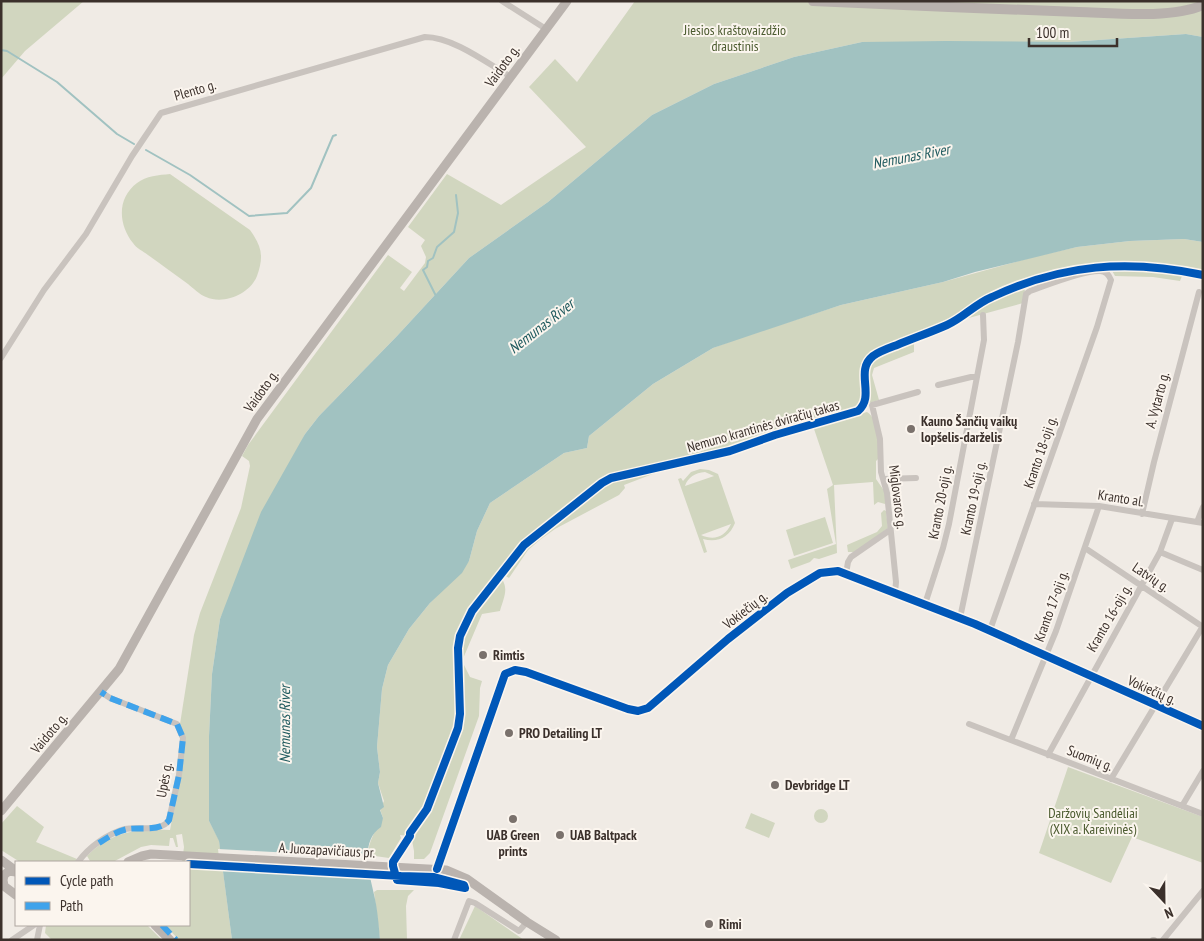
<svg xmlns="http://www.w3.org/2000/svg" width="1204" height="941" font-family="'PT Sans Narrow',sans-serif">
<rect width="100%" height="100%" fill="#f0ebe5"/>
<path fill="#d1d6bf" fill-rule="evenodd" d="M1,1H84L25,51L1,79Z
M635,1H1203V37L1186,34L1069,42H862L794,57L714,84L652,115L548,202L469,258L397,336L319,416L305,434L220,619L212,674L209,736V821L219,840L232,940H179L165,925H189V862H182L184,847L182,834L176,835L178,847H176L173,838H170L169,846L151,845L141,847L113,862H89L90,861L87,856C112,831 136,829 170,830L180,777L184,739L180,724L194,635L200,613L241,508L250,466L249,461L242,456L248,445L388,255L412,272L400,288L404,291L425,263L426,257L421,246L425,240L408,227L447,174L501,205L586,147L529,87L555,59L577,82Z
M170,174L250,230C262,247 264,256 257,276C250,294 224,305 206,297C200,295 193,288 188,284C174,274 161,264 148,255C143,251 136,248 133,243C118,224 117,198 137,183C146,176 159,175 170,174Z
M1184,239L1203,242V273C1175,268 1147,263 1119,263C1078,264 1028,279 990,296C974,303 961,316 945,324C925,331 866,347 863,370C860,387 872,396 856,410L736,447L611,476L597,485L523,545L499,575C510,588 504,596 500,611L482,614L462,661L470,677L482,681L480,688L479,716L430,853L424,859H414V851L411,835L429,807L436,788L434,787L423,813L409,832L408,836L400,835L401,838L389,858L368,855C368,842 376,829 383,818L380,809L384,801L378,783L380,772L377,747L382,689L388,665L409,629L430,603L469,561L477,531L490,503L564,453L587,448L589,436L653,384L713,348L734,340L841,305L943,282L1033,257L1077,247L1130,241Z
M1110,267C1140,265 1173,270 1203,277V278L1187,275L1182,276L1180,281L1153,277L1115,276Z
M1092,269L1025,289L1023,303L954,322C961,318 966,312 973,308C1005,286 1054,276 1092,269Z
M914,340V352L874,368L872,375L879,400L866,404C868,392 865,382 866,371C868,351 899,346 914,340Z
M867,412C879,419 878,445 879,458L876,461V479L885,492V504L878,502L874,505L873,482L834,485L837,553L819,559L814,558L810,562L791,569L788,560L836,544L827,489L833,485L813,426Z
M659,469L658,472L624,485L625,488L619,495L555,529L541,539L528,550L509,578L504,575L525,547L599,486L612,479Z
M700,469L709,470L718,474L735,523C729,538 717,543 703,539L707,552L704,553L678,479L681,478L683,481L691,472ZM705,472L714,476L685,486C688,477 695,473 705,472ZM731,524C725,537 714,541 701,535Z
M884,510L886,511L888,528L856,552H848L847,545L877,532L882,526L881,513Z
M825,517L833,543L794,556L786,530Z
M1068,767L1203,817V863L1132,837L1111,883L1039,853Z
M17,806L44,827L36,842L77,859L75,862H20L1,850V824Z
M814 816a7 7 0 1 1 14 0a7 7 0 1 1-14 0Z
M751,813L775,823L769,838L745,828Z
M377,890H414L408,896L406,906L407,940H380L374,892Z
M475,906L524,940H459Z
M46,925H147L162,940H52L45,933Z"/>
<path fill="#a1c2c1" d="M1186,34L1203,37V242L1184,239L1130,241L1077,247L975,272L943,282L841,305L713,348L653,384L589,436L587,448L564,453L490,503L477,531L469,561L462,573L430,603L409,629L388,665L382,689L377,747L380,772L378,783L384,807L380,810L383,818L381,827C357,843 372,881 376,904C378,916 379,928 380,940H232L219,841L209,821V736L212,674L220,619L261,512L305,434L319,416L397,336L469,258L548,202L652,115L714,84L794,57L862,42L946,41L1069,42Z"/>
<path fill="#f0ebe5" d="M218,849L371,857L372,875L220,867Z"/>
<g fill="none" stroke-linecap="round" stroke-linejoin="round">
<path stroke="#a1c2c1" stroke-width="2" d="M1,50L7,51L57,82L117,134L134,144
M146,150L190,175L249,216L287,213L311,188L333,136L336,135
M436,296L423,270L427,267L428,261L433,258L437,247L454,232L458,213L456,195"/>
<path stroke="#c9c3be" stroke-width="6" d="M502,1L546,29
M1,358L44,290L86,234L132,156L161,113L425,37C453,37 487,63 511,77
M938,385L971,377H977
M884,479L916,478
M1034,504L1099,506L1203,523
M1142,514L1154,462L1199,292
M1197,522L1203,507
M1085,548L1203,627
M1160,552L1203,570
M846,574L848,562L851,557L890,530
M895,593L896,582L887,493L881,472L880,439L872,405L918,392
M925,604L943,548L949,524L984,340L983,315
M960,618L1018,342L1026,294L1030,291C1047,285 1084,270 1100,271C1106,271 1109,275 1111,280L1097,327L990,630
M969,724L1203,814
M1011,740L1056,631L1099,506
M1048,755L1160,552L1172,519
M1111,779L1203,626
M1182,806L1203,771
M78,862C89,847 107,834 125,829C138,826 161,833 169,820L179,775L183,738L177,724L110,698L101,692
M437,869L505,674L515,670L526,672L628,709L638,711L648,708L728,639L787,593L820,573L838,571L975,624L1203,726
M12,940L34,925
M37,940L40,925
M454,940L469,901L475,903L519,931L527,922
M1153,940H1154
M1163,940L1203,891"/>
<path stroke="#bab3ae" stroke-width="9" d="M1,811L119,669L257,419L567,1
M1,860L16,871
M128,862L142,856L151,854L446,870L467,879L527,922L556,940
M1,884L16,895
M4,886L3,880L4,875L9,871L16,872
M155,925L170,940"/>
<path stroke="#b8b1ad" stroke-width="10" d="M813,1C902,5 990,9 1079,12C1113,13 1171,19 1203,5"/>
<path stroke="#3fa3eb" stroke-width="6" stroke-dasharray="12 6" stroke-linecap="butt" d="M99,843C107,838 117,831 128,829C140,827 161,832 169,820L179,775L183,738L177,724L110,698L101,692
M162,925L176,940"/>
<defs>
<path id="cycleway" d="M189,864L401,876L434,877L464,885L465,888L439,883L397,880L393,866V862L410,836V833L427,809L458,728L460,714L458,648L460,636L472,611L524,545L602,483L611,478L730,451L775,435L858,411C876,396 854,371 873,356C880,351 889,348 897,345C914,338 931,332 947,325C963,318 975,304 992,297C1062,264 1128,259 1203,275
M437,869L505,674L515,670L526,672L628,709L638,711L648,708L728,639L787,593L820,573L838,571L975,624L1203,726"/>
</defs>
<use href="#cycleway" stroke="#fbf5ee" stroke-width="11"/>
<use href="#cycleway" stroke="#0057b8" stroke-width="8"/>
</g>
<g fill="#7a716c" stroke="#fbf5ee" stroke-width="2">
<circle cx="911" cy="429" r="5"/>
<circle cx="483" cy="655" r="5"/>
<circle cx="509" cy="733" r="5"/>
<circle cx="775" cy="785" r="5"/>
<circle cx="513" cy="819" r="5"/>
<circle cx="560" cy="835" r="5"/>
<circle cx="709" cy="924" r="5"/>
</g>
<g text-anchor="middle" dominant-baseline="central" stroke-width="4" stroke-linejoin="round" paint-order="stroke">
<g font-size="14" fill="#4a5a2e" stroke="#fbf5ee">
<text x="735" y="30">Jiesios kraštovaizdžio<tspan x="735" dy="16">draustinis</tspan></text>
<text x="1093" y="813">Daržovių Sandėliai<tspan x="1093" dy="16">(XIX a. Kareivinės)</tspan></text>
</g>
<g font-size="14" fill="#3b302b" stroke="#fbf5ee">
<text transform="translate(502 66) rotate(-54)">Vaidoto g.</text>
<text transform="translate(195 90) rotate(-16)">Plento g.</text>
<text transform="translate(261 391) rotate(-54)">Vaidoto g.</text>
<text transform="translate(1157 400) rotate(-75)">A. Vytarto g.</text>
<text transform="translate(763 426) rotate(-16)">Nemuno krantinės dviračių takas</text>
<text transform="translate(1040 452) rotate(-71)">Kranto 18-oji g.</text>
<text transform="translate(898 497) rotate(83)">Miglovaros g.</text>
<text transform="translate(973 498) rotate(-78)">Kranto 19-oji g.</text>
<text transform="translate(1121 498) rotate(9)">Kranto al.</text>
<text transform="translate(940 502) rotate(-79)">Kranto 20-oji g.</text>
<text transform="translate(1151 577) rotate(34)">Latvių g.</text>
<text transform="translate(1051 606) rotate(-70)">Kranto 17-oji g.</text>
<text transform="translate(745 610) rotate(-38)">Vokiečių g.</text>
<text transform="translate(1109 618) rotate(-60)">Kranto 16-oji g.</text>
<text transform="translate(1152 690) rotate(24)">Vokiečių g.</text>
<text transform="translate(49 733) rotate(-50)">Vaidoto g.</text>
<text transform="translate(1090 758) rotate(21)">Suomių g.</text>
<text transform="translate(164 780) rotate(-80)">Upės g.</text>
<text transform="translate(327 850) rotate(3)">A. Juozapavičiaus pr.</text>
</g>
<g font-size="14" font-weight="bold" fill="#3b302b" stroke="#fbf5ee" text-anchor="start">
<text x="921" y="421">Kauno Šančių vaikų<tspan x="921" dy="16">lopšelis-darželis</tspan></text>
<text x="493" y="655">Rimtis</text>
<text x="519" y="733">PRO Detailing LT</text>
<text x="785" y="785">Devbridge LT</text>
<text x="513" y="835" text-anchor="middle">UAB Green<tspan x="513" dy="16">prints</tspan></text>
<text x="570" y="835">UAB Baltpack</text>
<text x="719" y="924">Rimi</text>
</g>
<g font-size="15" font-style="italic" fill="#1f5a5e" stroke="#fbf5ee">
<text transform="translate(911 156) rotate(-11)">Nemunas River</text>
<text transform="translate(541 326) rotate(-38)">Nemunas River</text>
<text transform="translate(284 724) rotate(-90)">Nemunas River</text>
</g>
</g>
<rect width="1204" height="941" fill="none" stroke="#3b302b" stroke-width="5"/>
<rect x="15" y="861" width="175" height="65" fill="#fbf5ee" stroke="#aea6a0"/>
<rect x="25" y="877" width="25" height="8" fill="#0057b8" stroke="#aea6a0"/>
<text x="60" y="886" font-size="15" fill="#3b302b">Cycle path</text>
<rect x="25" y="902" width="25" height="8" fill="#3fa3eb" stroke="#aea6a0"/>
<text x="60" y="911" font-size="15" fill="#3b302b">Path</text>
<g transform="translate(1164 901) rotate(158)" stroke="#fbf5ee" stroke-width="4" paint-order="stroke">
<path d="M0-4L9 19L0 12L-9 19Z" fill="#3b302b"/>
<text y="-8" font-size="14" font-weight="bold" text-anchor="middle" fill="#3b302b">N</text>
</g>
<path d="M1029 38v8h88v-8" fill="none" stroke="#3b302b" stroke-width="2.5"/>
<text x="1036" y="38" font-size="15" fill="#3b302b" stroke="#fbf5ee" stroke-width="4" paint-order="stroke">100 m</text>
</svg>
